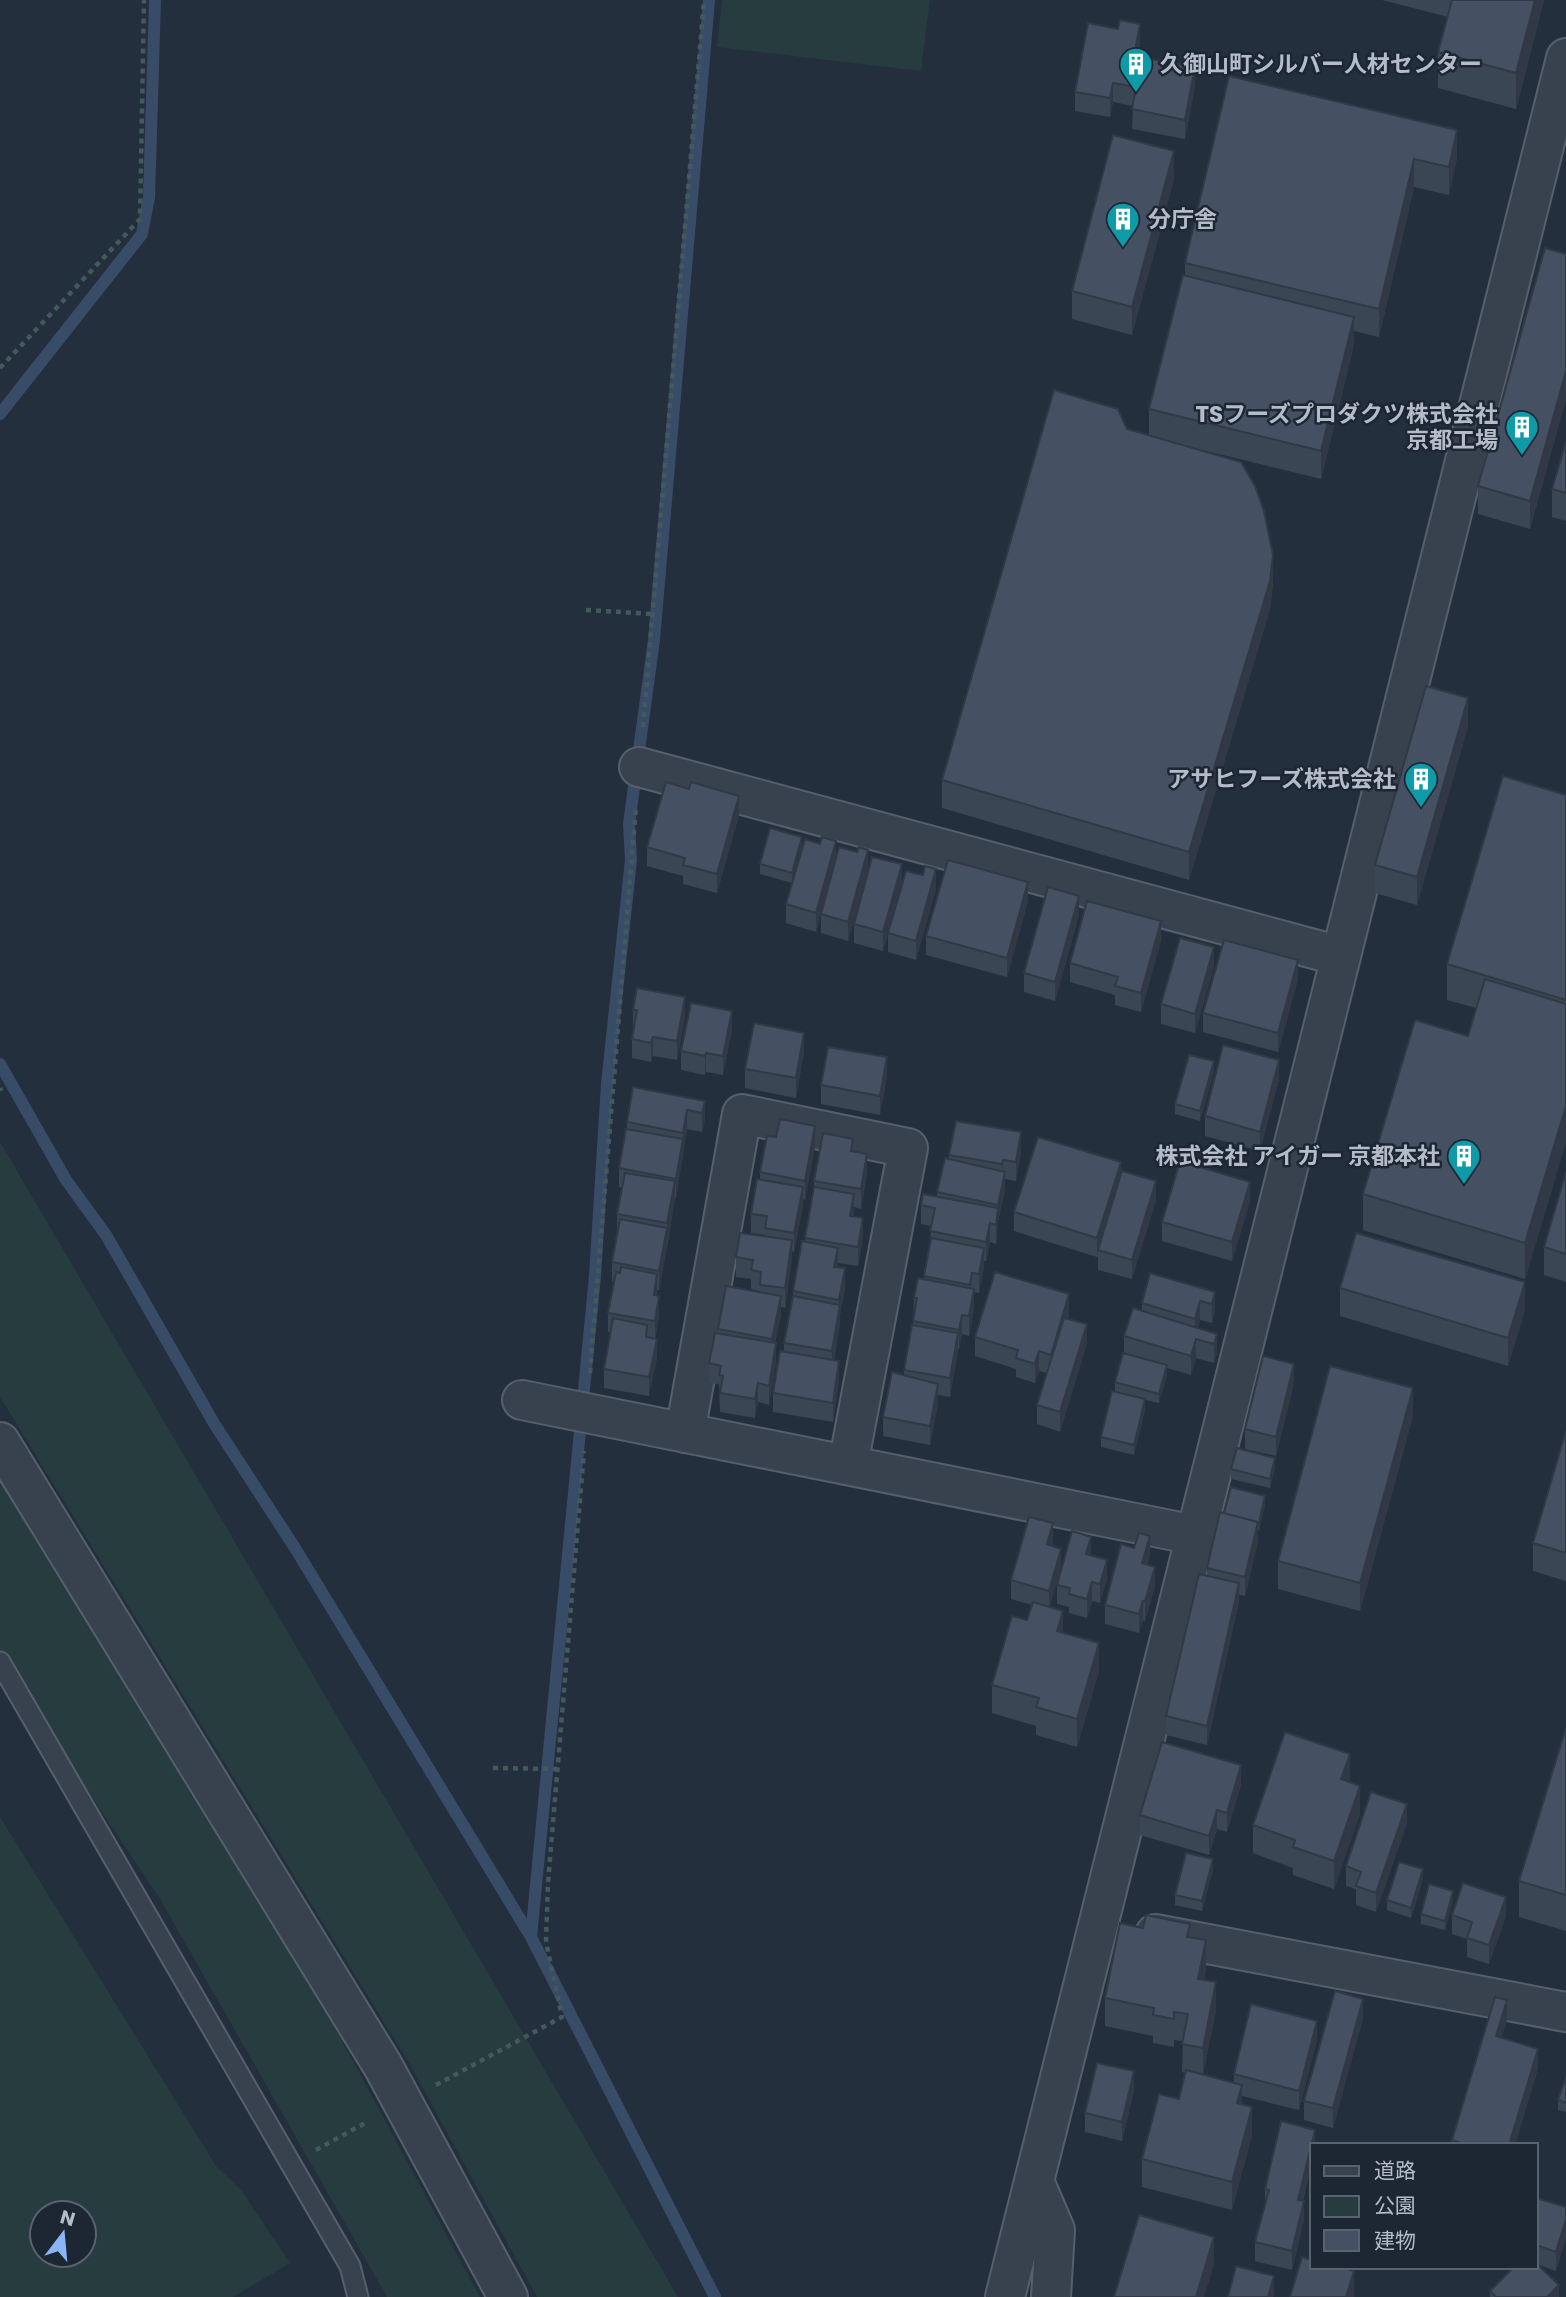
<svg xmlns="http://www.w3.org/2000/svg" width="1566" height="2297" font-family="Poppins,'Noto Sans JP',sans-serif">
<rect width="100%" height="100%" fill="#242f3e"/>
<path fill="#263c3f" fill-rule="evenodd" d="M722,0H930L921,71L717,47Z
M0,1142L678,2297H537L409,2063L0,1397Z
M0,1464L197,1771L480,2297H387L160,1899L0,1659Z
M0,1817L216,2166L241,2190L290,2263L233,2297H0ZM84,2213V2255H42V2213Z"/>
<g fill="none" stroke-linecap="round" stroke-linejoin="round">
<path stroke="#394c67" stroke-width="12" d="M0,414L142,234L149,197L155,0
M0,1064L66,1180L106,1235L215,1425L295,1548L531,1937L715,2297
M531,1937L595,1276L607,1084L631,860L629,824L654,640L709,0"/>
<defs>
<path id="lane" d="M0,1662L350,2266L358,2297"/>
<path id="street" d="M639,767L1340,956
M522,1400L1195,1535
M685,1433L742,1114L908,1148L848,1465
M0,1442L383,2066L508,2297
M1155,1934L1566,2012
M1034,2181L1055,2230L1051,2297
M1005,2297L1566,58"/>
</defs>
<use href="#lane" stroke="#565f6c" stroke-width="23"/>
<use href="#street" stroke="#565f6c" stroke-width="42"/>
<path stroke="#44595c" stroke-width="4.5" stroke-dasharray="5 5" stroke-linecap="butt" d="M0,368L140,219L144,0
M586,610L652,614
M643,727L704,0
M0,1088L1,1091
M590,1373L636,806
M493,1768L557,1769
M436,2085L562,2017L546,1942L548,1883L584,1451
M316,2150L367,2122"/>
<use href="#lane" stroke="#38414e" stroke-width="19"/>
<use href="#street" stroke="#38414e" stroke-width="38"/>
</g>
<path fill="#3b4654" d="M1382,0H1544L1516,109L1438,88V52L1448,17Z
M1140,43L1137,56L1195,86L1185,139L1132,129L1133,106L1113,102L1110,117L1075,111V92Z
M1229,76L1457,158L1449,195L1414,187L1379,337L1354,331V345L1321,479L1186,446L1273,583L1270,609L1189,880L942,808V780L1127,429L1149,435V409L1185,275V263Z
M1174,179L1132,335L1072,319V291Z
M1566,254V399L1530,529L1478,514V486Z
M1566,442V521L1552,517V489Z
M1468,726L1417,905L1375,893V865Z
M689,789L739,815L717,893L683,884V876L647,866V847Z
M1566,795V1142L1525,1279L1363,1230V1194L1468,1036L1476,1008L1447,1000V964Z
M802,846L792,883L760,874V864Z
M836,858L868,869L848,941L821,933V914L816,932L786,923V904Z
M902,884L936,889L916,960L888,952V934L883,951L854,943V924Z
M1028,901L1007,977L926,955V936Z
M1079,915L1055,1001L1024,992V973Z
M1161,940L1141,1012L1115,1005V995L1070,982V963Z
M1214,966L1195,1033L1161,1024V1004Z
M1298,979L1278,1052L1203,1032V1013Z
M633,1010L685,1016L677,1060L653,1056L651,1062L632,1058V1039L634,1029H633Z
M732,1030L723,1075L706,1072L705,1075L681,1070V1051Z
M804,1052L796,1098L745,1088V1069Z
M1214,1071L1200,1121L1175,1114V1104Z
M887,1076L880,1115L821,1104V1085Z
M1279,1079L1260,1151L1205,1136V1116Z
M705,1101V1120L702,1132L687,1129L676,1198H675L667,1247L659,1290H657L659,1315L655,1339L657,1358L649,1396L604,1388V1369L611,1332H608V1313L614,1282L612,1281V1262L617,1233V1214L622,1188L619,1187V1168L627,1129V1122Z
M815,1145L805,1200L803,1199V1206L794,1252L792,1251V1259L785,1308L781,1307V1316L775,1343L776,1362L769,1405L758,1402L755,1418L720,1412L719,1384L709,1383V1363L718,1333V1329L760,1292V1291L751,1289V1279L736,1277V1257L765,1236V1235L751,1233V1214L760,1179V1172Z
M1021,1152L1016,1181L1005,1179V1191L998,1221L996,1244L990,1242L986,1261H984V1267L979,1293L974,1292V1308L969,1336L962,1334L959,1349H958L950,1397L938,1395V1403L930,1445L883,1436V1417L904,1375V1370L913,1325L914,1298L924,1279L930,1243L931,1226L921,1224V1205L937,1197V1192L949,1160V1155Z
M1566,1172V1282L1544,1275V1247Z
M867,1173L861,1209L854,1207V1217L863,1237L858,1266L838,1263V1267L845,1287L840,1315V1324L834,1360L839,1380L833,1422L773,1412V1393L784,1352V1343L793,1298V1291L805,1242L814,1187V1181Z
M1121,1174L1156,1200L1132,1279L1098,1270V1256L1097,1257L1014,1231V1212Z
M1250,1201L1232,1261L1162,1241V1222Z
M1340,1288L1525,1310L1508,1366L1340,1316Z
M1215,1292V1311L1212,1323L1200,1320L1198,1328L1217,1334V1353L1214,1363L1196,1358L1191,1375L1167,1368V1375L1159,1403L1145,1400V1409L1134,1455L1101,1447V1437L1115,1392V1382L1124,1353V1336L1142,1311V1303Z
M1069,1314L1068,1319L1087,1343L1060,1432L1037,1424V1405L1047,1373L1039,1371L1035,1383L1016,1377V1369L975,1356V1337Z
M1294,1383L1276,1456L1245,1449V1429Z
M1413,1416L1360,1611L1278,1589V1561Z
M1566,1431V1581L1533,1571V1543Z
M1275,1467L1270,1488L1231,1479V1469Z
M1265,1505L1258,1532V1541L1245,1596L1239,1595V1602L1207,1745L1166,1735V1716L1207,1576V1568L1224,1513Z
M1053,1543L1050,1607L1063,1633L1099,1671L1077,1747L1036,1735V1726L992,1713V1685L1027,1620L1032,1605L1011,1599V1580Z
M1150,1555L1147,1565L1155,1586L1145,1621L1143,1620L1139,1633L1105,1624V1605Z
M1091,1556L1107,1579L1100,1603L1092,1601L1087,1618L1069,1613V1607L1057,1604V1585Z
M1566,1728V1931L1519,1917V1881Z
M1350,1782L1360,1814L1334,1889L1293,1875V1868L1253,1853V1825Z
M1241,1784L1227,1832L1217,1829L1209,1855L1140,1835V1815Z
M1407,1823L1376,1912L1356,1905V1889L1346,1886V1866Z
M1213,1869L1202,1911L1175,1905V1895Z
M1423,1879L1411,1918L1387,1910V1900Z
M1453,1900L1445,1930L1421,1924V1914Z
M1452,1915L1506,1916L1489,1964L1467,1957V1939L1452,1934Z
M1190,1937L1206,1968L1204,1980L1216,2010L1203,2075L1234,2083V2074L1317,2040L1299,2110L1242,2096V2104L1252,2135L1232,2210L1142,2187V2159L1179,2099L1186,2073L1182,2072L1183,2041L1174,2040V2047L1153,2043V2036L1105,2026V1998Z
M1363,2018L1333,2128L1304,2120V2101Z
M1507,2019L1501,2038L1538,2068L1515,2145H1452V2140Z
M1566,2077V2112L1558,2110V2100Z
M1134,2090L1122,2141L1085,2132V2113Z
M1281,2121L1315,2130V2145H1312V2160L1303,2201H1304V2220L1292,2270L1255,2261V2242L1265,2205V2189Z
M1536,2198L1566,2207V2238L1556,2271L1539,2265L1559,2297H1490V2291L1536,2267Z"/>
<path fill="#303945" d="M1535,0H1544L1516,109V73Z
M1140,24V43L1134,75V56Z
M1195,67V86L1185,139V120Z
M1113,83V102L1110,117V98Z
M1457,130V158L1449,195V167Z
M1174,151V179L1132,335V307Z
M1414,159V187L1379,337V309Z
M1354,317V345L1321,479V451Z
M1566,371V399L1530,529V501Z
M1273,555V583L1270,609L1189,880V852Z
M1468,698V726L1417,905V877Z
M739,796V815L717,893V874Z
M802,837V846L792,883V873Z
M836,841V860L816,932V913Z
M868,850V869L848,941V922Z
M902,864V884L883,951V932Z
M936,869V889L916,960V941Z
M1028,882V901L1007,977V958Z
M1079,896V915L1055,1001V982Z
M1161,921V940L1141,1012V993Z
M1214,947V966L1195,1033V1014Z
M1298,960V979L1278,1052V1033Z
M685,997V1016L677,1060V1041Z
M732,1011V1030L723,1075V1056Z
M804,1033V1052L796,1098V1078Z
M653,1037V1056L651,1062V1043Z
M706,1053V1072L705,1075V1056Z
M887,1057V1076L880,1115V1096Z
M1279,1060V1079L1260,1151V1132Z
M1214,1061V1071L1200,1121V1111Z
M705,1101V1120L702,1132V1113Z
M1566,1106V1142L1525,1279V1243Z
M687,1110V1129L676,1198V1179Z
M815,1126V1145L805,1200V1181Z
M1021,1132V1152L1016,1181V1162Z
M867,1154V1173L861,1209V1189Z
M1003,1160V1179L1005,1172V1191L998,1221L996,1244V1225L998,1205L1002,1183Z
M1121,1162V1182L1098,1250L1097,1257V1238Z
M675,1181V1200L667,1242V1223Z
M1156,1181V1200L1132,1279V1260Z
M1250,1182V1201L1232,1261V1242Z
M803,1187V1206L794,1252V1233Z
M854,1194V1213L850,1235V1216Z
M863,1218V1237L858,1266V1247Z
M990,1223V1242L986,1261V1242Z
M667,1228V1247L659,1290V1271Z
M792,1240V1259L785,1308V1288Z
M838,1248V1267H834Z
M984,1248V1267L979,1293V1274Z
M845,1268V1287L840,1315V1324L832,1370V1351L839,1310V1300Z
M657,1274V1293L654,1314V1295Z
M1525,1282V1310L1508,1366V1338Z
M974,1289V1308L969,1336V1316Z
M1215,1292V1311L1212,1323V1304Z
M1069,1294V1314L1051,1374V1355Z
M659,1296V1315L655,1340V1321Z
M781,1296V1316L772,1358V1339Z
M1200,1301V1320L1195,1338V1319Z
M962,1315V1334L959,1349V1330Z
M1087,1324V1343L1060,1432V1412Z
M958,1333V1352L950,1397V1378Z
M1217,1334V1353L1214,1363V1344Z
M657,1339V1358L649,1396V1377Z
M1196,1339V1358L1191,1375V1356Z
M776,1343V1362L769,1405V1386Z
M1039,1351V1371L1035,1383V1364Z
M839,1361V1380L833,1422V1403Z
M1294,1364V1383L1276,1456V1437Z
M1167,1365V1375L1159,1403V1394Z
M758,1383V1402L755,1418V1399Z
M938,1384V1403L930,1445V1426Z
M1413,1388V1416L1360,1611V1583Z
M1145,1399V1409L1134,1455V1445Z
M1275,1458V1467L1270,1488V1479Z
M1265,1496V1505L1259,1532V1523Z
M1258,1522V1541L1245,1596V1577Z
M1053,1523V1543L1047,1563V1544Z
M1150,1536V1555L1142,1582V1563Z
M1091,1537V1556L1086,1554Z
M1061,1549V1568L1049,1610V1591Z
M1107,1560V1579L1100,1603V1584Z
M1155,1567V1586L1145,1621V1601Z
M1092,1582V1601L1087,1618V1599Z
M1239,1583V1602L1207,1745V1726Z
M1143,1601V1620L1139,1633V1614Z
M1063,1611V1639L1057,1631Z
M1099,1643V1671L1077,1747V1719Z
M1350,1754V1782L1341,1807V1779Z
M1241,1765V1784L1227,1832V1813Z
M1360,1786V1814L1334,1889V1861Z
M1407,1804V1823L1376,1912V1893Z
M1217,1810V1829L1209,1855V1836Z
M1213,1859V1869L1202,1911V1901Z
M1423,1869V1879L1411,1918V1908Z
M1453,1891V1900L1445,1930V1921Z
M1506,1897V1916L1489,1964V1945Z
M1206,1940V1968L1198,2007V1979Z
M1216,1982V2010L1203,2076V2048Z
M1363,1999V2018L1333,2128V2108Z
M1507,2000V2019L1496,2055V2036Z
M1317,2021V2040L1299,2110V2091Z
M1538,2049V2068L1515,2145H1509Z
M1134,2071V2090L1122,2141V2122Z
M1242,2085V2113L1237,2103Z
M1252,2107V2135L1232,2210V2182Z
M1315,2130V2145H1312V2160L1298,2219V2200Z
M1304,2201V2220L1292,2270V2251Z
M1566,2219V2238L1556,2271V2252Z
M1214,2237V2265L1204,2297H1196Z
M1354,2271V2297H1346Z
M1274,2276V2295L1273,2297H1268Z
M1559,2285V2297H1547Z"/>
<path fill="#455162" stroke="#303945" stroke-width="2" d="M1452,0H1535L1516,73L1438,52Z
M1120,20L1140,24L1134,56L1195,67L1185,120L1132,109L1136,87L1113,83L1110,98L1075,92L1088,23L1118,29Z
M1229,76L1457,130L1449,167L1414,159L1379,309L1185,263Z
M1113,135L1174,151L1132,307L1072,291Z
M1545,248L1566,254V371L1530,501L1478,486Z
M1183,275L1354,317L1321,451L1149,409Z
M1054,390L1118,409L1127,429L1241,462L1255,486L1264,511L1273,555L1270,581L1189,852L942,780Z
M1566,442V493L1552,489Z
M1426,686L1468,698L1417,877L1375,865Z
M1503,776L1566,795V1000L1447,964Z
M666,782L689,789L691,782L739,796L717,874L683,865L685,858L647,847Z
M770,828L802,837L792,873L760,864Z
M822,837L836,841L816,913L786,904L805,839L820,844Z
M839,847L857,852L859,847L868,850L848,922L821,914Z
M872,857L902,864L883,932L854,924Z
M948,860L1028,882L1007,958L926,936Z
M925,866L936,869L916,941L888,933L906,871L923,875Z
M1048,887L1079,896L1055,982L1024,973Z
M1087,901L1161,921L1141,993L1115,986L1118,977L1070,963Z
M1180,938L1214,947L1195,1014L1161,1004Z
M1224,940L1298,960L1278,1033L1203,1013Z
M1485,979L1566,1004V1106L1525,1243L1363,1194L1415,1020L1468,1036Z
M637,988L685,997L677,1041L653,1037L651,1043L632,1039L637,1010H633Z
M691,1003L732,1011L723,1056L706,1053L705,1056L681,1051Z
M754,1023L804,1033L796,1078L745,1069Z
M1223,1045L1279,1060L1260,1132L1205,1116Z
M828,1047L887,1057L880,1096L821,1085Z
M1189,1055L1214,1061L1200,1111L1175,1104Z
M633,1087L705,1101L702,1113L687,1110L683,1133L627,1122Z
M780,1119L815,1126L805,1181L760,1172L767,1136L776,1137Z
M956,1121L1021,1132L1016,1162L1003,1160L1002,1164L949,1155Z
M626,1129L683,1139L676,1179L619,1168Z
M823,1133L853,1139L851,1151L867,1154L861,1189L814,1181Z
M1038,1137L1121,1162L1097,1238L1014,1212Z
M945,1158L1005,1172L998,1205L937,1192Z
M1180,1161L1250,1182L1232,1242L1162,1222Z
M1122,1171L1156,1181L1132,1260L1098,1250Z
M1566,1172V1254L1544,1247Z
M625,1173L675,1181L667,1223L617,1214Z
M757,1179L803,1187L794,1233L765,1228L767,1216L751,1214Z
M814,1187L854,1194L850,1216L863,1218L858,1247L805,1238Z
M923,1194L998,1208L996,1225L990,1223L986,1242L930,1231L935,1208L921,1205Z
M620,1219L667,1228L659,1271L612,1262Z
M740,1233L792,1240L785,1288L760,1285L761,1272L751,1270L753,1260L736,1257Z
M1356,1233L1525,1282L1508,1338L1340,1288Z
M931,1238L984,1248L979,1274L972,1273L970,1285L924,1276Z
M802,1241L838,1248L834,1267L845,1268L839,1300L793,1291Z
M621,1267L657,1274L654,1295L659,1296L655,1321L608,1313L616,1272L620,1273Z
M995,1272L1069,1294L1051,1355L1039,1351L1035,1364L1016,1358L1018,1350L975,1337Z
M1150,1273L1215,1292L1212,1304L1200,1301L1195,1319L1142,1303Z
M918,1278L974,1289L969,1316L962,1315L959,1330L913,1321L917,1298H914Z
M726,1286L781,1296L772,1339L718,1329Z
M793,1296L840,1305L832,1351L784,1343Z
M1133,1308L1217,1334L1214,1344L1196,1339L1191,1356L1124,1336Z
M613,1318L647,1325L646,1337L657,1339L649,1377L604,1369Z
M1064,1318L1087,1324L1060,1412L1037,1405Z
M912,1325L958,1333L950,1378L904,1370Z
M715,1333L776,1343L769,1386L758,1383L755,1399L720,1393L723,1376L719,1375L721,1366L709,1363Z
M780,1351L839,1361L833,1403L773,1393Z
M1123,1353L1167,1365L1159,1394L1115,1382Z
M1263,1356L1294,1364L1276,1437L1245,1429Z
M1330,1366L1413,1388L1360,1583L1278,1561Z
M892,1372L938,1384L930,1426L883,1417Z
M1112,1391L1145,1399L1134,1445L1101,1437Z
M1566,1431V1553L1533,1543Z
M1237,1448L1275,1458L1270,1479L1231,1469Z
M1231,1487L1265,1496L1259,1523L1258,1522L1224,1513Z
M1220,1512L1258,1522L1245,1577L1207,1568Z
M1029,1517L1053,1523L1047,1544L1061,1549L1049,1591L1011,1580Z
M1072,1531L1091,1537L1086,1554L1107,1560L1100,1584L1092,1582L1087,1599L1069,1594L1070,1588L1057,1585Z
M1139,1533L1150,1536L1142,1563L1155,1567L1145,1601H1143L1139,1614L1105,1605L1121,1544L1134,1548Z
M1199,1574L1239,1583L1207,1726L1166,1716Z
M1033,1602L1063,1611L1057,1631L1099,1643L1077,1719L1036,1707L1039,1698L992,1685L1012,1616L1027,1620Z
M1566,1728V1895L1519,1881Z
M1285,1732L1350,1754L1341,1779L1360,1786L1334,1861L1293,1847L1295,1840L1253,1825Z
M1162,1742L1241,1765L1227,1813L1217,1810L1209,1836L1140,1815Z
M1371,1792L1407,1804L1376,1893L1356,1886L1361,1872L1346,1866Z
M1186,1853L1213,1859L1202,1901L1175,1895Z
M1399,1862L1423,1869L1411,1908L1387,1900Z
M1463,1883L1506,1897L1489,1945L1467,1938L1472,1922L1452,1915Z
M1429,1884L1453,1891L1445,1921L1421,1914Z
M1146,1915L1190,1924L1187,1937L1206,1940L1198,1979L1216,1982L1203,2048L1182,2044L1188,2014L1174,2012V2019L1153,2015L1154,2008L1105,1998L1120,1923L1143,1928Z
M1335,1991L1363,1999L1333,2108L1304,2101Z
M1495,1997L1507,2000L1496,2036L1538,2049L1509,2145H1468L1452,2140Z
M1251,2004L1317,2021L1299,2091L1234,2074Z
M1097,2063L1134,2071L1122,2122L1085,2113Z
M1186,2070L1242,2085L1237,2103L1252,2107L1232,2182L1142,2159L1159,2094L1179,2099Z
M1566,2077V2103L1558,2100Z
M1281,2121L1315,2130L1298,2200L1304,2201L1292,2251L1255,2242L1269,2190L1265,2189Z
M1536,2198L1566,2207V2219L1556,2252L1536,2245Z
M1139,2215L1214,2237L1196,2297H1114Z
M1302,2257L1312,2260V2267H1340L1354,2271L1346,2297H1290Z
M1536,2263L1559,2285L1547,2297H1496L1490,2291L1514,2267H1536Z
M1236,2266L1274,2276L1268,2297H1228Z"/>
<defs>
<symbol id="building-pin" viewBox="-11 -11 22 30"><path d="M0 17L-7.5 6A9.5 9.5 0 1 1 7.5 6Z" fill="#0f9aa8" stroke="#1d2633"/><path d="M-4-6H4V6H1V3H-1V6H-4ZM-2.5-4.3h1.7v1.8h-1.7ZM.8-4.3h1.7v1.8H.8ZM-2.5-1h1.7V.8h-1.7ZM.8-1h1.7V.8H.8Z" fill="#fff"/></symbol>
</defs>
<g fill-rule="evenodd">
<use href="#building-pin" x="1117" y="45" width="38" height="52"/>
<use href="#building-pin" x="1104" y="200" width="38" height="52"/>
<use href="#building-pin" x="1503" y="408" width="38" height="52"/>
<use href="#building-pin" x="1402" y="760" width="38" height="52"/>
<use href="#building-pin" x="1445" y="1137" width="38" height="52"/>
</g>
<g text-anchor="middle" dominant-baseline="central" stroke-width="5" stroke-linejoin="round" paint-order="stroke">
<g font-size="23" font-weight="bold" fill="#b4bcc9" stroke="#1d2633" text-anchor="end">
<text x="1160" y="64" text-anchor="start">久御山町シルバー人材センター</text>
<text x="1148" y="219" text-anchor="start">分庁舎</text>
<text x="1498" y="414">TSフーズプロダクツ株式会社<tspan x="1498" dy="26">京都工場</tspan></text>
<text x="1396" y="779">アサヒフーズ株式会社</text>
<text x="1440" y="1156">株式会社 アイガー 京都本社</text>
</g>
</g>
<rect x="1310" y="2143" width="228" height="126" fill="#1d2633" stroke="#59626f" stroke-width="2"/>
<rect x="1324" y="2166" width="35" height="10" fill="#38414e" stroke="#59626f" stroke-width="2"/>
<text x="1374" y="2178" font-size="21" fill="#b4bcc9">道路</text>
<rect x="1324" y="2196" width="35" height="21" fill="#263c3f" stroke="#59626f" stroke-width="2"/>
<text x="1374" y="2213" font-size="21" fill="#b4bcc9">公園</text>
<rect x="1324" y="2230" width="35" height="21" fill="#455162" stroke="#59626f" stroke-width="2"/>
<text x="1374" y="2248" font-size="21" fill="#b4bcc9">建物</text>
<g transform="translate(63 2234) rotate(16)"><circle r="33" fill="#1d2633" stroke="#59626f" stroke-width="2"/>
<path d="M0-5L12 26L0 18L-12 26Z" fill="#8ab4f8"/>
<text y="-10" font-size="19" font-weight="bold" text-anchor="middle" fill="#b4bcc9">N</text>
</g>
</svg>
